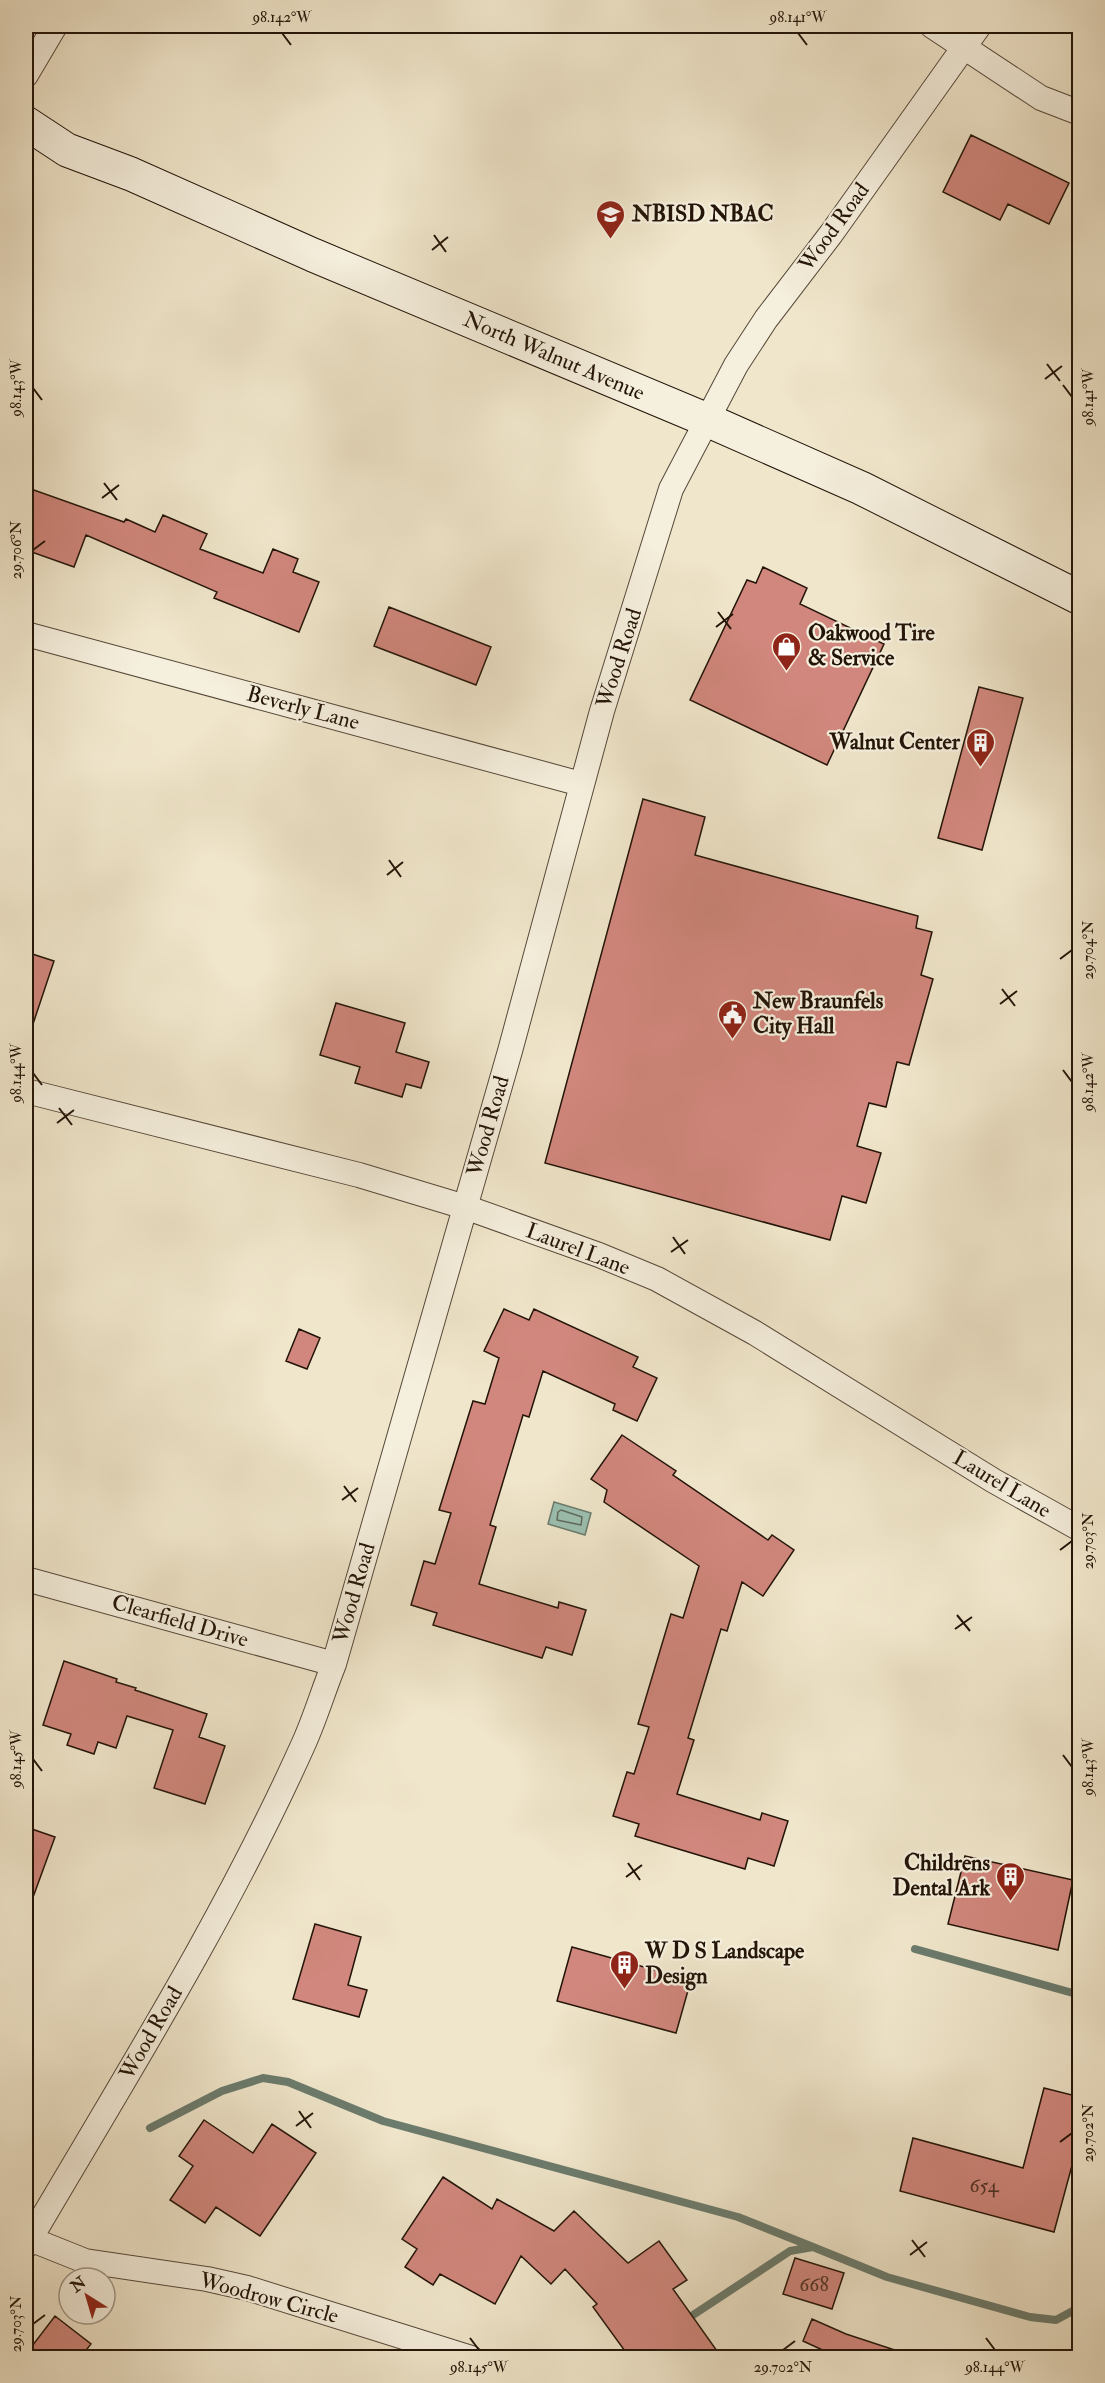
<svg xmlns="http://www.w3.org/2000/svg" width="1105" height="2383" font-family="'IM FELL Double Pica',serif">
<rect width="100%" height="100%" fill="#f0e6cb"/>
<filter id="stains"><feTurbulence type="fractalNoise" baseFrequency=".00333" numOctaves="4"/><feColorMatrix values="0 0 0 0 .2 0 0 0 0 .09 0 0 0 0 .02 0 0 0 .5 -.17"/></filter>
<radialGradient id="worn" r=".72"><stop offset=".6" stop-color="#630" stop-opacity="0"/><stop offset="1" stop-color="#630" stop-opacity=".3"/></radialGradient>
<path fill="#9bc0b1" stroke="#6b7b6d" stroke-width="1.5" d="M554,1502L591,1513L585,1535L548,1524Z"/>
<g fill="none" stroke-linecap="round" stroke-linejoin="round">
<path stroke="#5f6a5c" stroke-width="1.5" d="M561,1510L582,1517L581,1525L557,1520L558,1512Z"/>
<path stroke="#6b7b6d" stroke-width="8" d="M915,1949L1080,1995
M150,2128L222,2091L263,2078L288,2082L383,2121L738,2217L813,2247
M684,2321L790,2251L813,2247L887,2277L1030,2317L1056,2320L1080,2307"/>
</g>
<path fill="#d1877d" stroke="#231408" stroke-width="1.5" d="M971,135L1069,183L1049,224L1008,204L1000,220L943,192Z
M31,489L124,522L126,519L155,532L163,515L207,534L200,549L263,573L273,549L298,559L293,572L319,582L299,632L214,598L217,592L86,535L74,567L26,550V503Z
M763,567L807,588L800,604L884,644L827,765L690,700L747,580L756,583Z
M389,607L491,647L476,685L374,646Z
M979,687L1023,698L982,850L938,838Z
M643,799L705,817L695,855L918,916L916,928L932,932L921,975L933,979L909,1065L897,1062L886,1107L869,1103L857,1146L881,1153L866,1203L842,1196L830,1240L545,1163Z
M26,952L54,961L30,1033H26Z
M336,1003L405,1023L396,1052L429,1062L421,1088L406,1084L402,1097L355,1083L360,1067L320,1055Z
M504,1309L529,1320L534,1309L638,1357L633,1367L657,1378L637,1421L613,1410L615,1404L543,1371L529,1417L523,1415L490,1525L496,1527L479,1584L558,1608L559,1602L586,1610L572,1655L546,1647L542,1658L433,1625L437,1613L411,1605L424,1561L435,1564L451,1513L439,1510L473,1401L485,1404L499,1358L484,1351Z
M299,1329L320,1338L307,1369L286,1361Z
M622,1435L676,1471L673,1475L768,1540L772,1535L794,1550L763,1596L742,1582L727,1631L721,1629L688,1738L694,1740L677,1794L760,1820L762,1813L788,1821L774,1866L748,1858L745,1869L635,1836L639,1824L613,1816L627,1772L634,1774L649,1727L638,1724L671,1614L683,1618L699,1566L604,1502L607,1490L591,1479Z
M64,1661L117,1679L116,1682L136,1688L135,1690L207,1714L199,1737L225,1746L205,1804L154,1788L173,1730L127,1716L116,1748L98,1742L94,1754L67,1745L71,1734L43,1725Z
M26,1827L55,1837L28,1911H26Z
M965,1856L1073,1880L1058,1950L948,1924Z
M315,1924L361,1937L348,1985L367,1990L359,2017L293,1999Z
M572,1947L691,1980L676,2033L557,2001Z
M1044,2088L1080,2097V2136L1054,2232L900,2191L913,2138L1023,2168Z
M204,2120L253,2153L272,2124L316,2153L260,2236L216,2207L205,2223L170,2200L193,2166L179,2156Z
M443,2177L492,2209L497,2199L554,2231L574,2211L628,2263L659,2241L687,2280L673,2289L722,2358H630L593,2307L597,2304L565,2269L551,2284L521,2256L495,2304L440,2274L433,2285L405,2267L417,2249L402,2239Z
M795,2258L844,2273L832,2309L783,2294Z
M55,2316L91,2344L80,2358H26V2354Z
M812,2319L846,2334L904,2353L903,2358H840L803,2341Z"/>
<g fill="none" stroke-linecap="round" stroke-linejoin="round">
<defs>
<path id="minor" d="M932,26L1041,98L1080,113
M26,75L55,26
M26,634L581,784
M26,1091L359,1175L465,1207L599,1255L657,1279L755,1333L994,1481L1080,1529
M26,1579L334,1664
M30,2239L85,2261L207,2279L247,2288L471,2358
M26,2246C122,2082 225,1919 303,1745C315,1719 323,1691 334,1664L510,1051L602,711L671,489L736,365L766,319L831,234L979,26"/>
<path id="secondary" d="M26,123L67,150L131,174L313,255L707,420L861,488L1080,598"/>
</defs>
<use href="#minor" stroke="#564839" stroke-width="26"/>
<use href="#secondary" stroke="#231408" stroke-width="35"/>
<use href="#minor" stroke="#f5efdd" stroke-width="24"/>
<use href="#secondary" stroke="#f5efdd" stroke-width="33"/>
</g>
<path fill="none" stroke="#231408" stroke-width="2" d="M282,33L291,45M798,33L807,45M434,235L446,252M432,250L448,237M1047,364L1060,381M1045,379L1062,366M1063,385L1072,397M33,388L42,400M104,483L117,500M102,498L119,485M33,550L45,541M718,612L731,629M716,627L733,614M389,860L401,877M387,875L403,862M1060,959L1072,950M1002,989L1015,1006M1000,1004L1017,991M1063,1070L1072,1082M33,1073L42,1085M59,1108L72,1125M57,1123L74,1110M673,1237L685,1254M671,1252L688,1240M344,1486L356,1502M342,1500L358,1488M1060,1550L1072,1541M957,1615L970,1631M955,1629L972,1617M1063,1755L1072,1767M33,1759L42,1771M628,1863L640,1880M626,1877L642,1865M299,2111L311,2128M296,2126L313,2113M1060,2142L1072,2133M912,2240L925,2257M910,2255L927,2242M33,2324L45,2315M470,2338L479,2350M986,2338L995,2350M783,2350L795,2341"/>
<defs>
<symbol id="school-pin" viewBox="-11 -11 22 30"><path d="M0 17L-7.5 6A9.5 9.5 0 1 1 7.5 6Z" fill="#8f2418" stroke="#f5efdd"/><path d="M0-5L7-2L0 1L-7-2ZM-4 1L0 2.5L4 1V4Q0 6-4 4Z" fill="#fff"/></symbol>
<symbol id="shop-pin" viewBox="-11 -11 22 30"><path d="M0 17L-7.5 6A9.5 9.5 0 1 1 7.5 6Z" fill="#8f2418" stroke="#f5efdd"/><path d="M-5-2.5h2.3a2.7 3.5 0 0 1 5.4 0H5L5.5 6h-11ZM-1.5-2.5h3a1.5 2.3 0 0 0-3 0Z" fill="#fff"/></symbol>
<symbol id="building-pin" viewBox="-11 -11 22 30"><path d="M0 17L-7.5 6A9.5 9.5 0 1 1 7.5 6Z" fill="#8f2418" stroke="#f5efdd"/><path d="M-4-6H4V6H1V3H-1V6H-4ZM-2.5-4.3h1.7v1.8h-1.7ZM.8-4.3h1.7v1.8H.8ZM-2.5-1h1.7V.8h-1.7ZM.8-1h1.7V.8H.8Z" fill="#fff"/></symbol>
<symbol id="civic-pin" viewBox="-11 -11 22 30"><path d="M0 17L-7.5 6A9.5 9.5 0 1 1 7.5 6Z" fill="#8f2418" stroke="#f5efdd"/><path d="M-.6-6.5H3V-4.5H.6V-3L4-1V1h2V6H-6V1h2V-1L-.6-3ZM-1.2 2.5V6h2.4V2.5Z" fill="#fff"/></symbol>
</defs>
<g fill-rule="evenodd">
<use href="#school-pin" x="594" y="198" width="33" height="45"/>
<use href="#shop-pin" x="770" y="630" width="33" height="45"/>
<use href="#building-pin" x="964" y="726" width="33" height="45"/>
<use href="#civic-pin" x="716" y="998" width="33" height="45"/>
<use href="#building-pin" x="994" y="1860" width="33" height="45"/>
<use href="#building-pin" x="608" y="1948" width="33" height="45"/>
</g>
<g text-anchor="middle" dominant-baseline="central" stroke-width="4.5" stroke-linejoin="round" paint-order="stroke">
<g font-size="20" fill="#4e3125">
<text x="984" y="2185">654</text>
<text x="814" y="2284">668</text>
</g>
<g font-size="22" font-weight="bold" fill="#231408" stroke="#f5efdd" text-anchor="start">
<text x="632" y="214">NBISD NBAC</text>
<text x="808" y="633">Oakwood Tire<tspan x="808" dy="25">&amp; Service</tspan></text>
<text x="960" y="742" text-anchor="end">Walnut Center</text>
<text x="753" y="1001">New Braunfels<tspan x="753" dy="25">City Hall</tspan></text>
<text x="990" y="1863" text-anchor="end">Childrens<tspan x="990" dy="25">Dental Ark</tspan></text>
<text x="645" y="1951">W D S Landscape<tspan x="645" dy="25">Design</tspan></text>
</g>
<g font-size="22" fill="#231408" stroke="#f5efdd">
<text transform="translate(834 227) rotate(-54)">Wood Road</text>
<text transform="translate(554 356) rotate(23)">North Walnut Avenue</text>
<text transform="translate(619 658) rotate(-72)">Wood Road</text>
<text transform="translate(303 708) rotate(15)">Beverly Lane</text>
<text transform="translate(488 1126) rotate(-74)">Wood Road</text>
<text transform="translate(578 1249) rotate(21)">Laurel Lane</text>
<text transform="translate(1002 1484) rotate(31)">Laurel Lane</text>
<text transform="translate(354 1593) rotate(-74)">Wood Road</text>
<text transform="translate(180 1621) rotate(16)">Clearfield Drive</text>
<text transform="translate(151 2033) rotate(-60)">Wood Road</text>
<text transform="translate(269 2298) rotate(15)">Woodrow Circle</text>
</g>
</g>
<rect width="1105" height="2383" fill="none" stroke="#f0e6cb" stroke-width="66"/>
<g transform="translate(87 2296) rotate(323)"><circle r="28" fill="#f5efdd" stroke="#a19788" stroke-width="1.5"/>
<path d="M0-4.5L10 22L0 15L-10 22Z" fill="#8f2418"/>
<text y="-9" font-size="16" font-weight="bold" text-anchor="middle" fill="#231408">N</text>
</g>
<rect x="33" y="33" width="1039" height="2317" fill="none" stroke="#231408" stroke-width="2"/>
<g font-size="15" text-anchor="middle" fill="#231408">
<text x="282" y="22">98.142°W</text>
<text x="798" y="22">98.141°W</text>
<text transform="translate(16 388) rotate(-90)" y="5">98.143°W</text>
<text transform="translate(1088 397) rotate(-90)" y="5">98.141°W</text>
<text transform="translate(16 550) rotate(-90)" y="5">29.706°N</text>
<text transform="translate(1088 950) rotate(-90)" y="5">29.704°N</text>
<text transform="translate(16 1073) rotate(-90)" y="5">98.144°W</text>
<text transform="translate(1088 1082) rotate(-90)" y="5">98.142°W</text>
<text transform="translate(1088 1541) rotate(-90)" y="5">29.703°N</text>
<text transform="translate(16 1759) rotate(-90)" y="5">98.145°W</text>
<text transform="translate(1088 1767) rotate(-90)" y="5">98.143°W</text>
<text transform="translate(1088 2133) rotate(-90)" y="5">29.702°N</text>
<text transform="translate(16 2324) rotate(-90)" y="5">29.703°N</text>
<text x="479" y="2372">98.145°W</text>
<text x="783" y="2372">29.702°N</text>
<text x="995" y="2372">98.144°W</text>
</g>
<rect width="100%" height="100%" filter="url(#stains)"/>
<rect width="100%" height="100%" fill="url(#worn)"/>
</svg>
